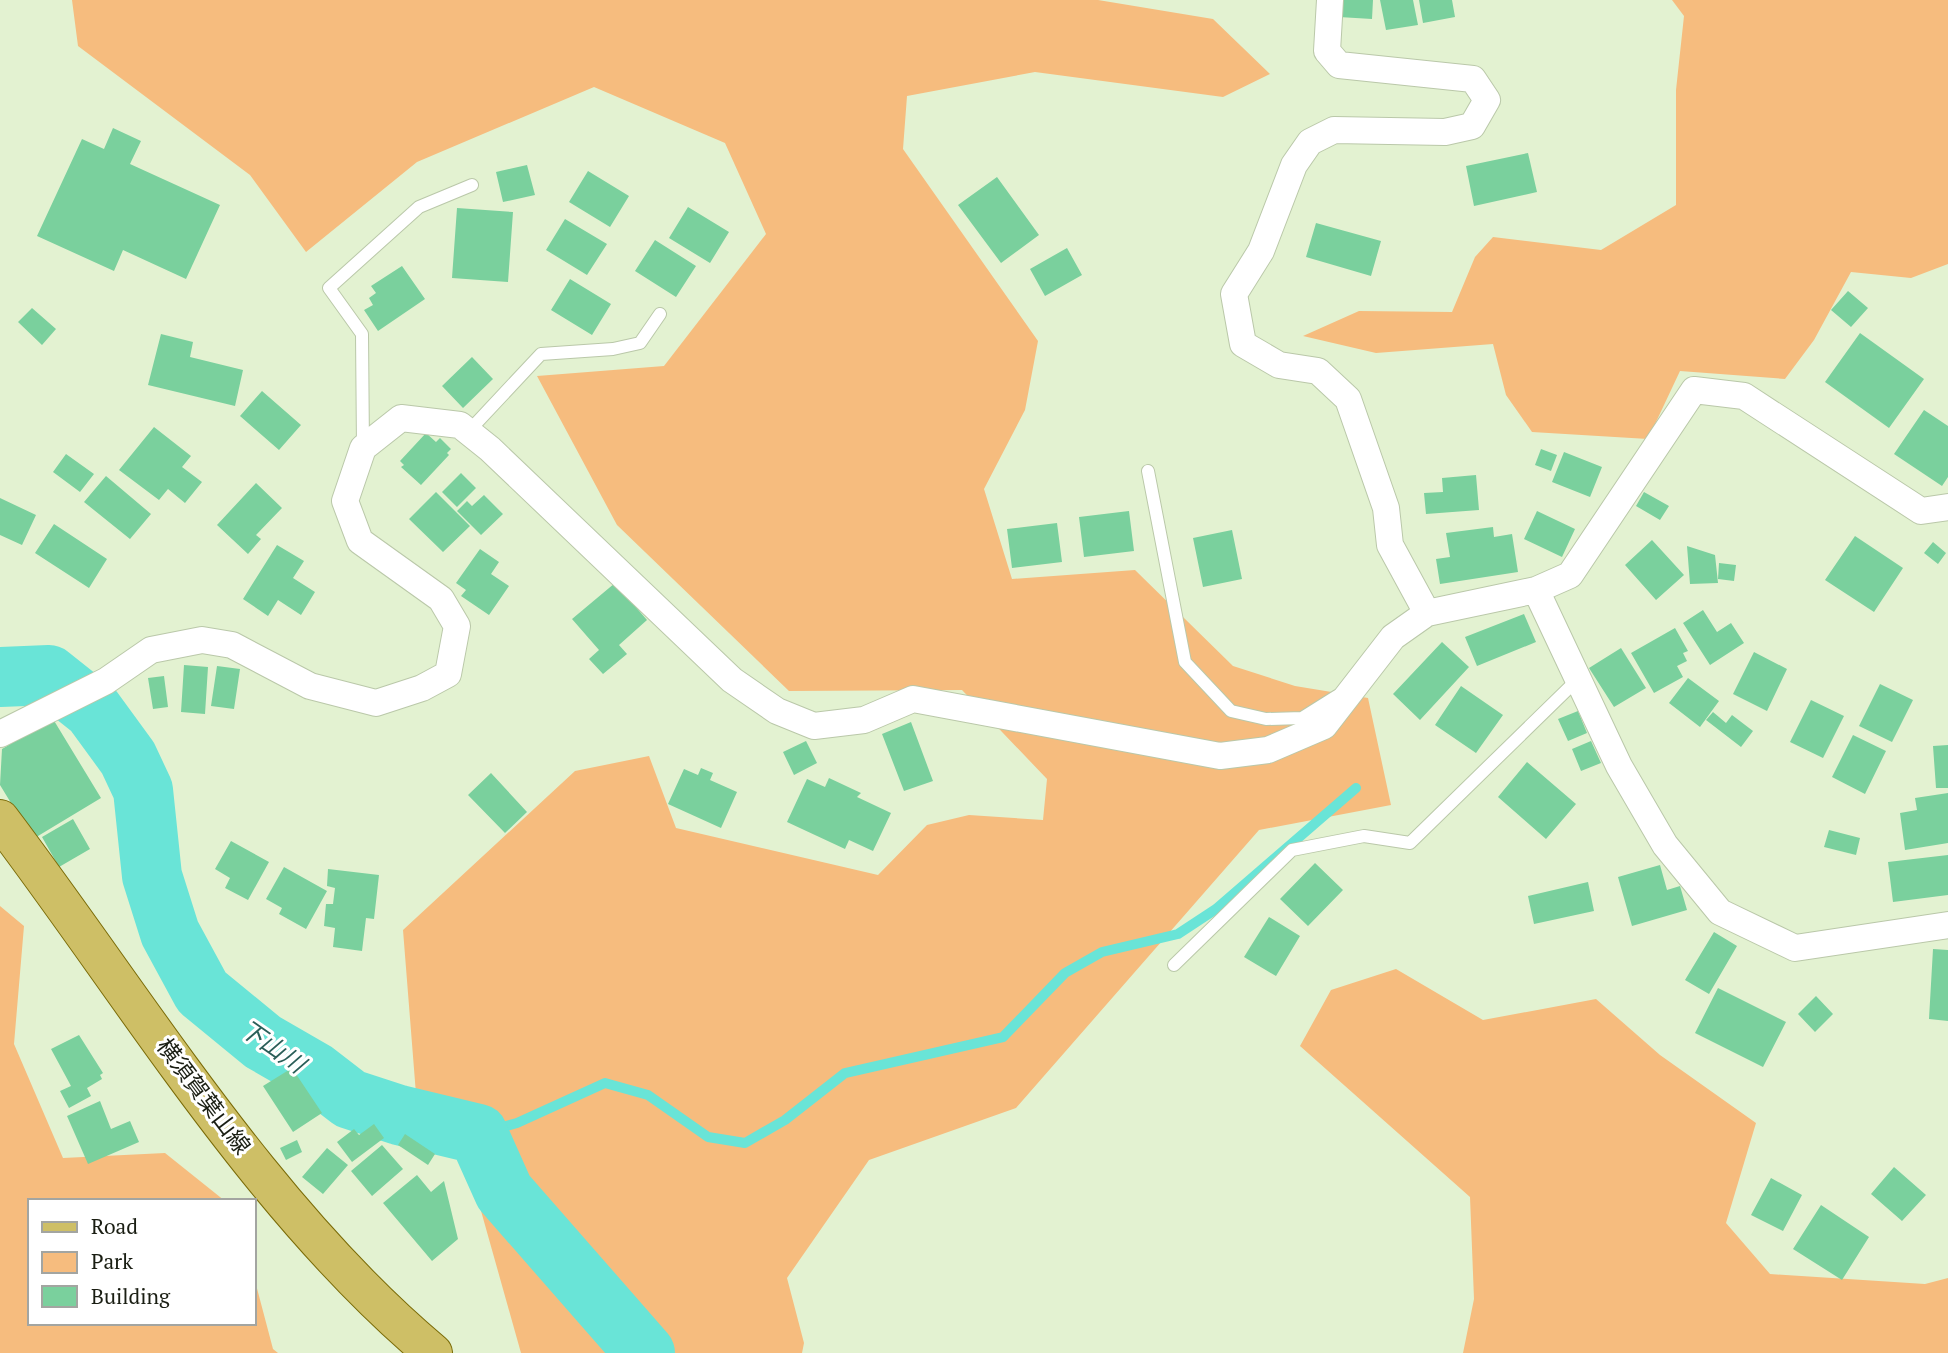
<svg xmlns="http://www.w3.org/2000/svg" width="1948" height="1353" font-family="'PT Serif','Noto Sans JP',serif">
<rect width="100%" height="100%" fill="#e3f2d1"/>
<path fill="#f6bc7e" d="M72,0H1098L1213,19L1270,74L1223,97L1035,72L907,96L903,149L1038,341L1025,410L984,489L1012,579L1135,570L1233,666L1295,686L1368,698L1391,805L1259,830L1016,1108L869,1160L787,1278L804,1343L802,1353H521L465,1154L416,1094L403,930L575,771L649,756L676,828L878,875L927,825L969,815L1043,820L1047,779L962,690L789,691L617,525L537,376L664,366L766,234L725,143L594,87L417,162L306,252L250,175L78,46Z
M1672,0H1948V264L1911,278L1851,272L1814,340L1785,379L1680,371L1648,439L1532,432L1506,395L1493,344L1376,353L1303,336L1359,311L1452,312L1475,257L1493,237L1601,250L1676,205V90L1684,16Z
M0,906L24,926L14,1044L63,1158L165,1153L225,1201H30V1323H254V1277L273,1349L278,1353H0Z
M1396,969L1483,1020L1596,999L1660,1055L1756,1123L1726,1223L1770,1274L1925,1284L1948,1278V1353H1463L1474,1299L1470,1197L1300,1046L1331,990Z"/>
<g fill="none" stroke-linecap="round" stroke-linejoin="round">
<path stroke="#69e4d7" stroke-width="10" d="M478,1134L517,1123L605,1083L648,1095L708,1137L745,1143L785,1120L845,1073L1003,1037L1065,973L1102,952L1178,934L1216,909L1356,788"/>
<path stroke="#69e4d7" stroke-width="60" d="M0,677L49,675L93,710L128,758L143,790L152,876L170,933L202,992L263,1042L315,1072L350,1099L399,1115L478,1134L504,1192L645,1353"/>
</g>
<path fill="#7ad09d" d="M1341,0H1373L1372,19L1339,17Z
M1380,0H1413L1418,25L1386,30Z
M1419,0H1452L1455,17L1423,23Z
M113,128L141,141L130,164L220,205L186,279L123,250L114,271L37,236L82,139L104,149Z
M1528,153L1537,192L1474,206L1466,166Z
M527,165L535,195L503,202L496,172Z
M588,171L629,196L610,227L569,202Z
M997,177L1039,235L1001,263L958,205Z
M688,207L729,232L710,263L669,238Z
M457,208L513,212L508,282L452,278Z
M565,219L607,244L587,275L546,250Z
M1316,223L1381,241L1371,276L1306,257Z
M655,240L696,266L676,297L635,271Z
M1067,248L1082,275L1045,296L1030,269Z
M402,266L425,299L378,331L364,310L373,305L369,298L376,293L371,286Z
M570,279L611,304L592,335L551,310Z
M1848,291L1868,308L1851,327L1831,310Z
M32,308L56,329L42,345L18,322Z
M1860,333L1924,379L1889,428L1825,382Z
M161,334L193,342L190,357L243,370L235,406L148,385Z
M472,357L493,379L463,408L442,386Z
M262,391L301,425L279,450L240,416Z
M1924,410L1948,426V477L1942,486L1894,454Z
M154,427L191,456L182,467L202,482L185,503L168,489L159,500L119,470Z
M426,433L436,442L440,438L451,449L447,453L449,455L421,485L401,467L404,465L400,461Z
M1541,449L1557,455L1551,471L1535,465Z
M1564,452L1602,467L1590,497L1552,482Z
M66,454L94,474L80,492L53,472Z
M461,473L476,488L457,507L442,492Z
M1476,475L1479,510L1426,514L1424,493L1443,492L1442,478Z
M106,476L151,514L130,539L84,502Z
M256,483L282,508L256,535L261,539L248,554L217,525Z
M436,492L470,526L443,552L409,519Z
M1644,492L1669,506L1660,520L1636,506Z
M484,495L503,514L481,535L457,511L467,501L472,506Z
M0,498L36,515L22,545L0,535Z
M1129,511L1134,551L1084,557L1079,517Z
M1537,511L1575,529L1562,557L1524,539Z
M1057,523L1062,562L1012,568L1007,529Z
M54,524L107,559L89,588L35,553Z
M1493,527L1494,537L1512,534L1518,572L1440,584L1436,559L1450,557L1446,533Z
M1232,530L1242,579L1203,587L1193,538Z
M1855,536L1903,568L1874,612L1825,580Z
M1652,540L1684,575L1656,600L1625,565Z
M1933,542L1946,553L1938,564L1924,553Z
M277,545L304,561L293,578L315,592L301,615L278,600L268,616L243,599Z
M1687,546L1715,555L1718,583L1690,584Z
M480,549L499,562L491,574L509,586L489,615L461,596L466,590L456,583Z
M1719,563L1736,565L1734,581L1718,579Z
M615,583L647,620L619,645L627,654L603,674L589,659L599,650L572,619Z
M1703,610L1717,632L1731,623L1744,643L1710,665L1683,623Z
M1524,614L1536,642L1477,666L1465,637Z
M1675,628L1688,651L1683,653L1687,661L1677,666L1683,677L1654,693L1631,653Z
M1442,642L1469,667L1420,720L1393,694Z
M1621,648L1646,688L1614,707L1589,668Z
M1754,652L1787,669L1767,711L1733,694Z
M184,665L208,667L205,714L181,712Z
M217,666L240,669L234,709L211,706Z
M164,676L168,707L153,709L148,678Z
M1688,678L1719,701L1700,727L1669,703Z
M1880,684L1913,700L1892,742L1859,726Z
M1461,686L1503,715L1476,753L1435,725Z
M1811,700L1844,716L1823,758L1790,742Z
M1578,711L1587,733L1568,741L1558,719Z
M1713,712L1726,723L1732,715L1753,731L1741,747L1706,720Z
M53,719L101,798L33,839L0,785L2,749Z
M911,722L933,781L904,791L882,734Z
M1853,735L1886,751L1865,794L1832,777Z
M806,741L817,763L794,775L783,752Z
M1591,741L1601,763L1581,771L1572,749Z
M1948,745V788H1936L1933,746Z
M1527,762L1576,804L1546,839L1498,797Z
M701,768L713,773L710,780L737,792L721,828L668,804L684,769L698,775Z
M491,773L527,812L505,833L468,795Z
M829,778L861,793L857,797L891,813L873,851L849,840L845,849L787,822L807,779L825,787Z
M1948,793V843L1905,850L1900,813L1917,810L1915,798Z
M73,819L90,849L59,867L42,837Z
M1829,830L1860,838L1856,855L1824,847Z
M231,841L269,862L248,900L225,888L230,878L215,869Z
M1948,855V895L1893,902L1888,862Z
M1315,863L1343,890L1308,926L1280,899Z
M1660,865L1667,890L1680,886L1687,910L1632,926L1618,877Z
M284,867L327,891L306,929L279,914L282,908L266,899Z
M328,869L379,875L374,919L366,918L362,951L333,947L335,928L324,926L326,904H333L335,888L327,886Z
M1588,882L1594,911L1534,924L1528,896Z
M1269,917L1300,936L1276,976L1244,957Z
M1714,932L1737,946L1709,994L1685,980Z
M1933,949L1948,950V1021L1929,1019Z
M1718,988L1786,1022L1763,1067L1695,1033Z
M1816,996L1833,1014L1815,1032L1798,1014Z
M79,1035L103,1073L100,1075L102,1079L87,1088L91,1096L69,1108L60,1091L71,1086L51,1049Z
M292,1068L322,1113L293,1132L263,1086Z
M100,1101L111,1129L130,1121L139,1142L88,1164L67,1116Z
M374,1124L384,1138L352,1162L337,1142L354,1129L359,1135Z
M405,1134L435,1154L428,1165L398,1145Z
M297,1140L302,1152L286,1160L280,1148Z
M382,1145L403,1169L372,1196L351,1171Z
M327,1148L348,1165L323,1194L302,1177Z
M1894,1167L1926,1195L1902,1221L1871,1194Z
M417,1175L431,1192L444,1181L458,1239L432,1261L383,1203Z
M1771,1178L1802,1195L1783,1231L1751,1215Z
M1821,1205L1869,1237L1842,1280L1793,1249Z"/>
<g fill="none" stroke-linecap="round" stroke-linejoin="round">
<defs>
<path id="lane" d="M468,432L541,354L613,349L640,343L660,314
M363,448L362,334L329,288L419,207L472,185
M1148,471L1185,662L1231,711L1266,719L1302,718L1337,696
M1174,965L1292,850L1364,836L1410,843L1577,680"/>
<path id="street" d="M1330,0L1327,51L1339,65L1473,79L1487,100L1472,126L1445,132L1334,130L1310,142L1294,165L1261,251L1234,294L1243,344L1279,365L1318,371L1348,399L1386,508L1390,545L1427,613
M1536,590L1619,766L1665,845L1720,912L1795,948L1948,925
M0,734L106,681L151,650L202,640L232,645L310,686L376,703L422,688L448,674L457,626L441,599L360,541L345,501L363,448L401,418L460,425L490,449L732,680L777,711L814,726L864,720L913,699L1220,756L1268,750L1324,726L1393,637L1427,613L1536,590L1570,575L1694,390L1744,396L1921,511L1948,507"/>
<path id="primary" d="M0,819C135,997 261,1209 433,1353"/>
</defs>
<use href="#lane" stroke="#bac8a9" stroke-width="14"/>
<use href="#street" stroke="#bac8a9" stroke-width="28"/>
<use href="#primary" stroke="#7a6b07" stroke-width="40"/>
<use href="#lane" stroke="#fff" stroke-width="12"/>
<use href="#street" stroke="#fff" stroke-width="26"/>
<use href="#primary" stroke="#cebf66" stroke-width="38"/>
</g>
<g text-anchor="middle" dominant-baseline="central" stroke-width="6" stroke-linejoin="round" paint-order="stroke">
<g font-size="23" fill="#1a1e13" stroke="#fff">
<text transform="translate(204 1096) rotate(53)">横須賀葉山線</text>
</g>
<g font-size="24" font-style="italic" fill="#2a5f59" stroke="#fff">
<text transform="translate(273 1046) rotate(35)">下山川</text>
</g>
</g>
<rect x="28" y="1199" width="228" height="126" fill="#ffffff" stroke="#a3a5a1" stroke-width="2"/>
<rect x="42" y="1222" width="35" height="10" fill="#cebf66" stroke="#a3a5a1" stroke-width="2"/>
<text x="91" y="1234" font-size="21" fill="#1a1e13">Road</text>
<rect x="42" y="1252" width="35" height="21" fill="#f6bc7e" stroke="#a3a5a1" stroke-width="2"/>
<text x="91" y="1269" font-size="21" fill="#1a1e13">Park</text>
<rect x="42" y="1286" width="35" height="21" fill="#7ad09d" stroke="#a3a5a1" stroke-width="2"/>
<text x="91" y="1304" font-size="21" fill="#1a1e13">Building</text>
</svg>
